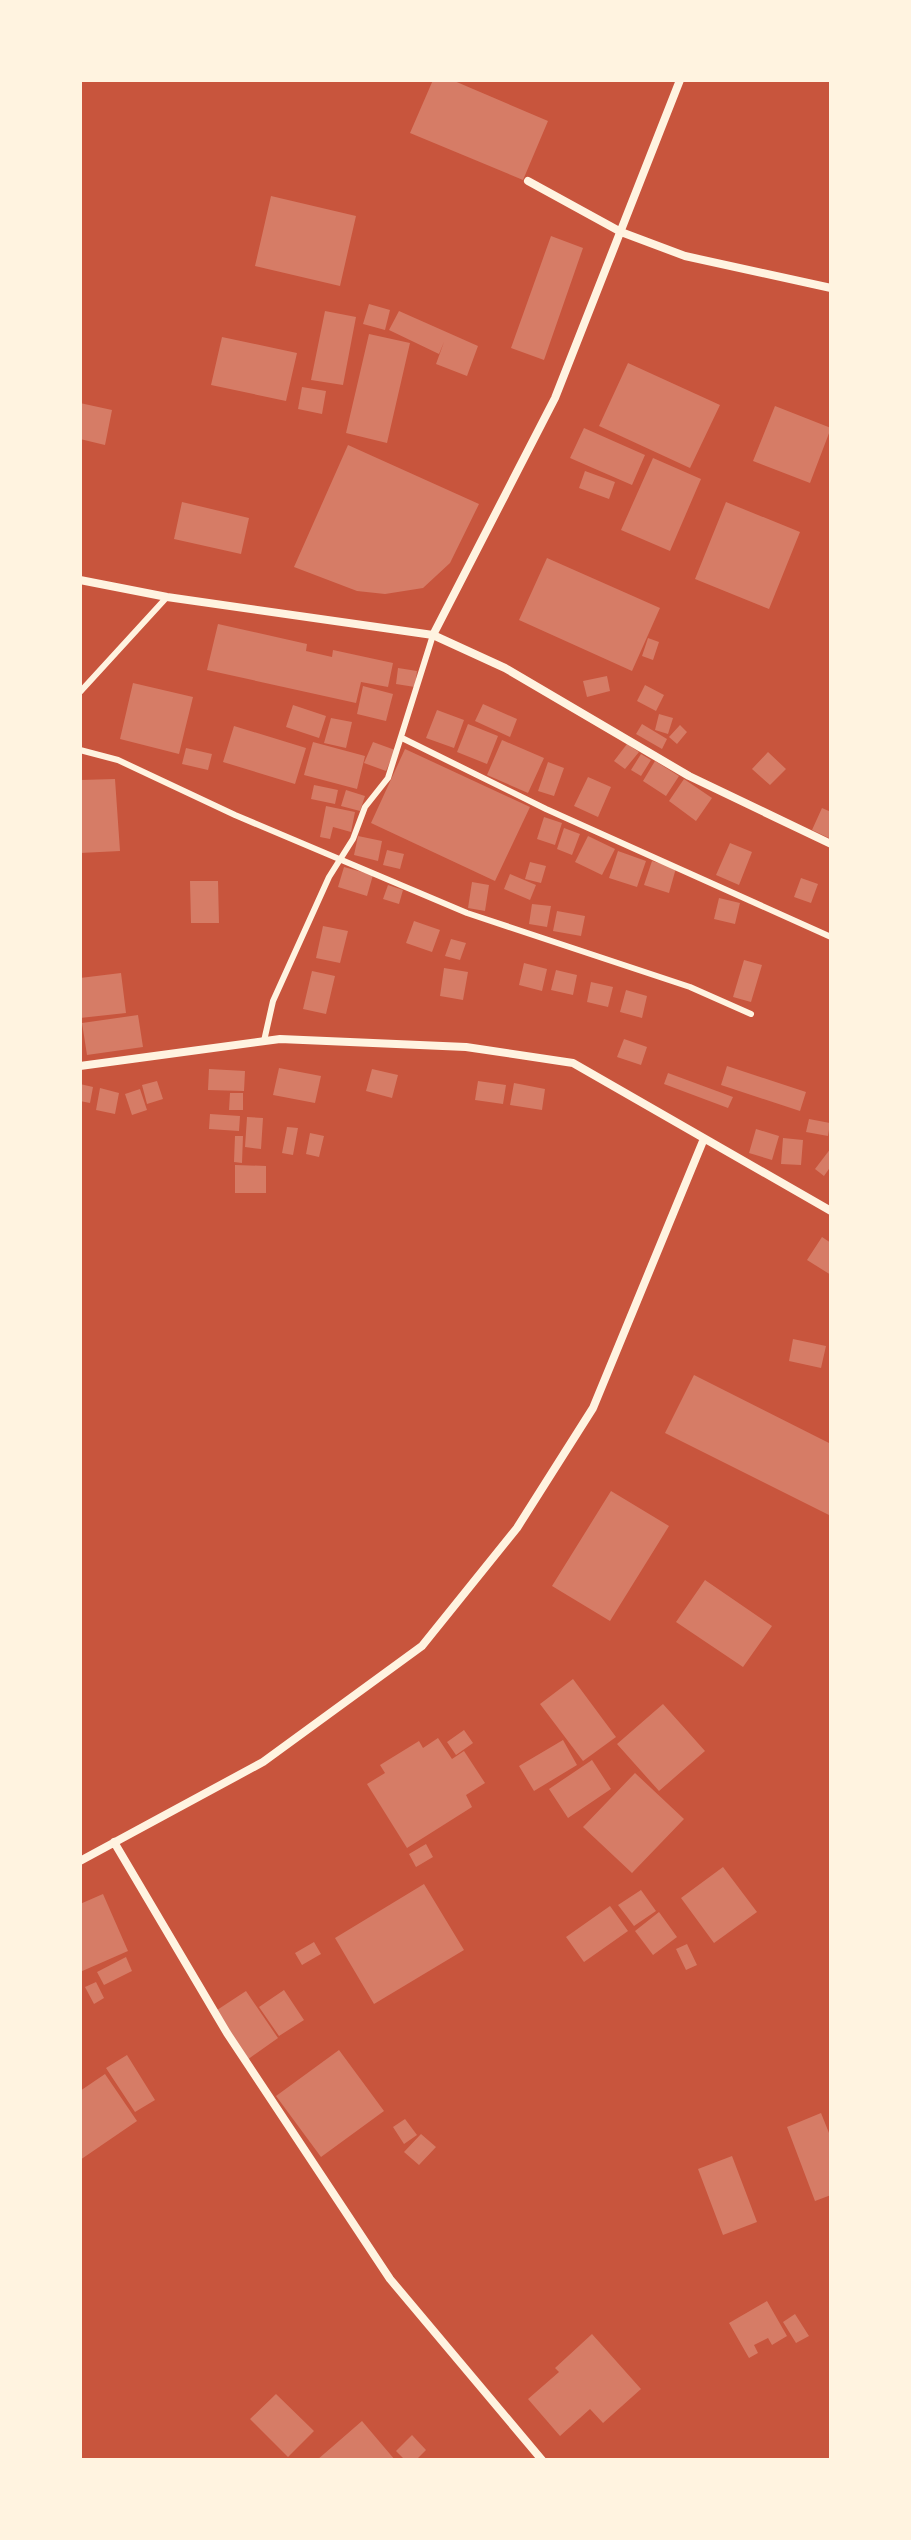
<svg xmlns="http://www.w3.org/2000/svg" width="911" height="2540" font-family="Lato,sans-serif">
<rect width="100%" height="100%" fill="#c8553d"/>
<path fill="#d67c66" d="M433,80H452L548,121L523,180L410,133Z
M271,196L356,216L340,286L255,266Z
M551,236L583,248L544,360L511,348Z
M369,304L390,310L385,330L363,324Z
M325,311L356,317L343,385L311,380Z
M399,311L478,346L467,376L436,364L444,342L439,354L389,330Z
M369,334L410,343L387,443L346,433Z
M222,337L297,353L286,401L211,385Z
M628,363L720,405L690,468L599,426Z
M302,387L326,391L322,414L298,409Z
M80,403L112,410L105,445L80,439Z
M775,406L831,428L810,483L753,461Z
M584,428L645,455L632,485L570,458Z
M348,445L479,504L450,563L423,588L385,594L357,591L294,567Z
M653,458L701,479L670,551L621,530Z
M585,471L615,482L609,499L579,488Z
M182,502L249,518L241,554L174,539Z
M726,502L800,532L769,609L695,579Z
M547,558L660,608L632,671L519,620Z
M218,624L307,644L306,651L332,657L333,650L393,663L388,687L361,682L356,703L207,670Z
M648,638L659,642L653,660L642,656Z
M398,668L417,671L415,687L396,684Z
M607,676L610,691L587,697L583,681Z
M133,683L193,697L179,754L120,739Z
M645,685L664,695L656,711L637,701Z
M363,686L393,694L386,721L357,714Z
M483,704L517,719L510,737L475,721Z
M293,705L326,716L319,738L286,727Z
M437,710L464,720L454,748L426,738Z
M659,714L673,718L668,734L655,730Z
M331,718L352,722L346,748L324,743Z
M468,724L498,736L487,764L457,752Z
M642,724L667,739L662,749L636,734Z
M680,725L687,732L677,744L669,737Z
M234,726L306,748L295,784L223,762Z
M502,740L544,758L528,793L487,775Z
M313,742L365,756L357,789L304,775Z
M373,742L395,750L386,771L364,763Z
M627,744L639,752L625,769L614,761Z
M186,748L212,754L208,770L182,764Z
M405,749L530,807L495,881L371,823Z
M768,752L786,769L770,785L752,769Z
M641,754L651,760L641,776L631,770Z
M655,761L679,776L666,796L643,781Z
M548,762L564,768L554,796L538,791Z
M588,777L611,787L598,817L574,806Z
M115,779L120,851L80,853V780Z
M684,779L712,798L696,821L669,801Z
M314,785L338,790L335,804L311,799Z
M346,790L365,796L360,811L341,806Z
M326,806L355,812L351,832L333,827L330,839L320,837Z
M822,808L831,812V839L812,830Z
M544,817L562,823L555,845L537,839Z
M564,828L580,834L572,855L557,849Z
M358,836L382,841L378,861L354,855Z
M588,836L615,849L602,875L575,862Z
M730,843L752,852L739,885L716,875Z
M387,850L404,854L400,869L383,865Z
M618,851L646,861L637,887L609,878Z
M652,861L676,868L669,893L644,885Z
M530,862L546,866L541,883L525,879Z
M344,867L373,875L367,896L338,887Z
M510,874L536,885L530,900L504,889Z
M801,878L818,884L811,903L794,897Z
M190,881H218L219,923H191Z
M472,882L489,885L485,911L468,908Z
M388,885L403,890L399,904L383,899Z
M719,898L740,903L735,924L714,919Z
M532,904L551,906L547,927L529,924Z
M557,911L585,916L581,936L553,931Z
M414,921L440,930L432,952L406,943Z
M323,926L348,931L340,963L316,958Z
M451,939L466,943L460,960L445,956Z
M744,960L762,965L751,1002L733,997Z
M524,963L547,969L542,991L519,985Z
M444,968L468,972L463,1000L440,996Z
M556,970L577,975L573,995L551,990Z
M312,971L335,976L326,1014L303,1009Z
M121,973L126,1013L80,1018V978Z
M591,982L613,987L608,1007L587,1002Z
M626,990L647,996L642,1018L620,1012Z
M138,1015L143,1047L87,1055L82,1023Z
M624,1039L647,1047L641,1065L617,1057Z
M727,1066L806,1092L800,1111L721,1085Z
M279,1068L321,1076L315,1103L273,1095Z
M209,1069L245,1071L244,1091L208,1090Z
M372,1069L398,1075L392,1098L366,1091Z
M668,1073L733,1097L728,1108L664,1084Z
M157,1081L163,1099L147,1104L142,1085Z
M478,1081L506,1085L503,1104L475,1100Z
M514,1083L545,1089L542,1110L510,1105Z
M80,1084L93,1087L90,1103L80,1101Z
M100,1088L119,1093L115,1114L96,1110Z
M140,1089L147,1110L132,1115L125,1094Z
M230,1093H243V1110H229Z
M210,1114L240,1116L239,1131L209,1129Z
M247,1117L263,1118L261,1149L245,1147Z
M809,1119L830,1123L828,1136L806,1132Z
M287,1127L298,1128L293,1155L282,1153Z
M756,1129L779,1136L772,1160L749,1153Z
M310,1133L324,1136L319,1157L306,1154Z
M235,1136H243L242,1163L234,1162Z
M783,1138L803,1140L801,1165L781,1164Z
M831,1148V1166L824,1176L815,1169Z
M235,1165L266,1166V1193H235Z
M822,1237L831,1243V1275L807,1260Z
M793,1339L826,1346L821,1368L789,1361Z
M694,1375L831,1444V1516L665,1433Z
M611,1491L669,1526L610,1621L552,1586Z
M705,1580L772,1626L743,1667L676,1622Z
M573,1679L616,1737L583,1761L540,1704Z
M663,1704L705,1751L659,1791L617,1744Z
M464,1730L473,1743L456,1755L447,1742Z
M438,1738L452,1759L464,1751L485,1783L466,1795L472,1807L407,1848L367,1784L385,1773L380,1765L419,1741L423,1748Z
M563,1740L577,1765L534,1791L519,1766Z
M592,1760L611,1789L568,1818L549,1789Z
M635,1773L684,1819L632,1873L583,1827Z
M426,1844L433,1857L416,1867L409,1854Z
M723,1867L757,1912L714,1943L681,1898Z
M424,1884L464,1950L374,2004L335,1938Z
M641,1890L656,1911L634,1926L618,1905Z
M103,1894L128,1951L80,1972V1904Z
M610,1906L628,1931L584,1962L566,1937Z
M659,1912L677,1937L653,1955L635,1931Z
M314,1942L321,1954L302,1965L295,1953Z
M687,1944L697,1965L686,1970L676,1949Z
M126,1957L132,1971L104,1985L97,1972Z
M96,1982L104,1998L94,2004L85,1987Z
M284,1990L304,2020L279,2036L259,2007Z
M246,1991L278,2038L247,2060L214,2012Z
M339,2050L384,2111L321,2157L276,2096Z
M127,2055L155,2100L135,2112L106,2068Z
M105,2074L137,2121L80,2160V2091Z
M821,2113L831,2138V2195L815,2201L787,2127Z
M405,2119L417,2135L404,2144L393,2127Z
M421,2134L436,2147L419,2165L404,2152Z
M732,2156L757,2222L723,2235L698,2169Z
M767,2301L787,2336L772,2345L768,2338L754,2345L758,2353L749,2358L729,2323Z
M795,2314L809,2336L796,2343L783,2322Z
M592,2334L641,2389L603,2423L590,2409L560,2436L528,2399L559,2372L555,2368Z
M276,2394L314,2431L288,2457L250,2419Z
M362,2421L395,2460H317Z
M412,2435L426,2450L416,2460H405L396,2451Z"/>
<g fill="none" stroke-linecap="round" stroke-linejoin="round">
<path stroke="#fff3e0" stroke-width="6" d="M80,692L167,597
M402,738L546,809L831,937
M80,750L118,760L235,815L467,913L690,987L751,1014
M264,1041L273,1001L329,877L353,839L365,807L388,778L433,635"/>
<path stroke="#fff3e0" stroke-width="8" d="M528,181L621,232L685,256L831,288
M80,580L167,597L433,635L505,668L689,776L831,844
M433,635L555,398L680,80
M80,1066L280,1039L466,1047L573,1063L831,1211
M114,1842L227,2033L390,2279L542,2460
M80,1861L263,1762L422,1646L517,1528L593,1408L703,1141"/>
</g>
<rect width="911" height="2540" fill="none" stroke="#fff3e0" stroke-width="164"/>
</svg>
